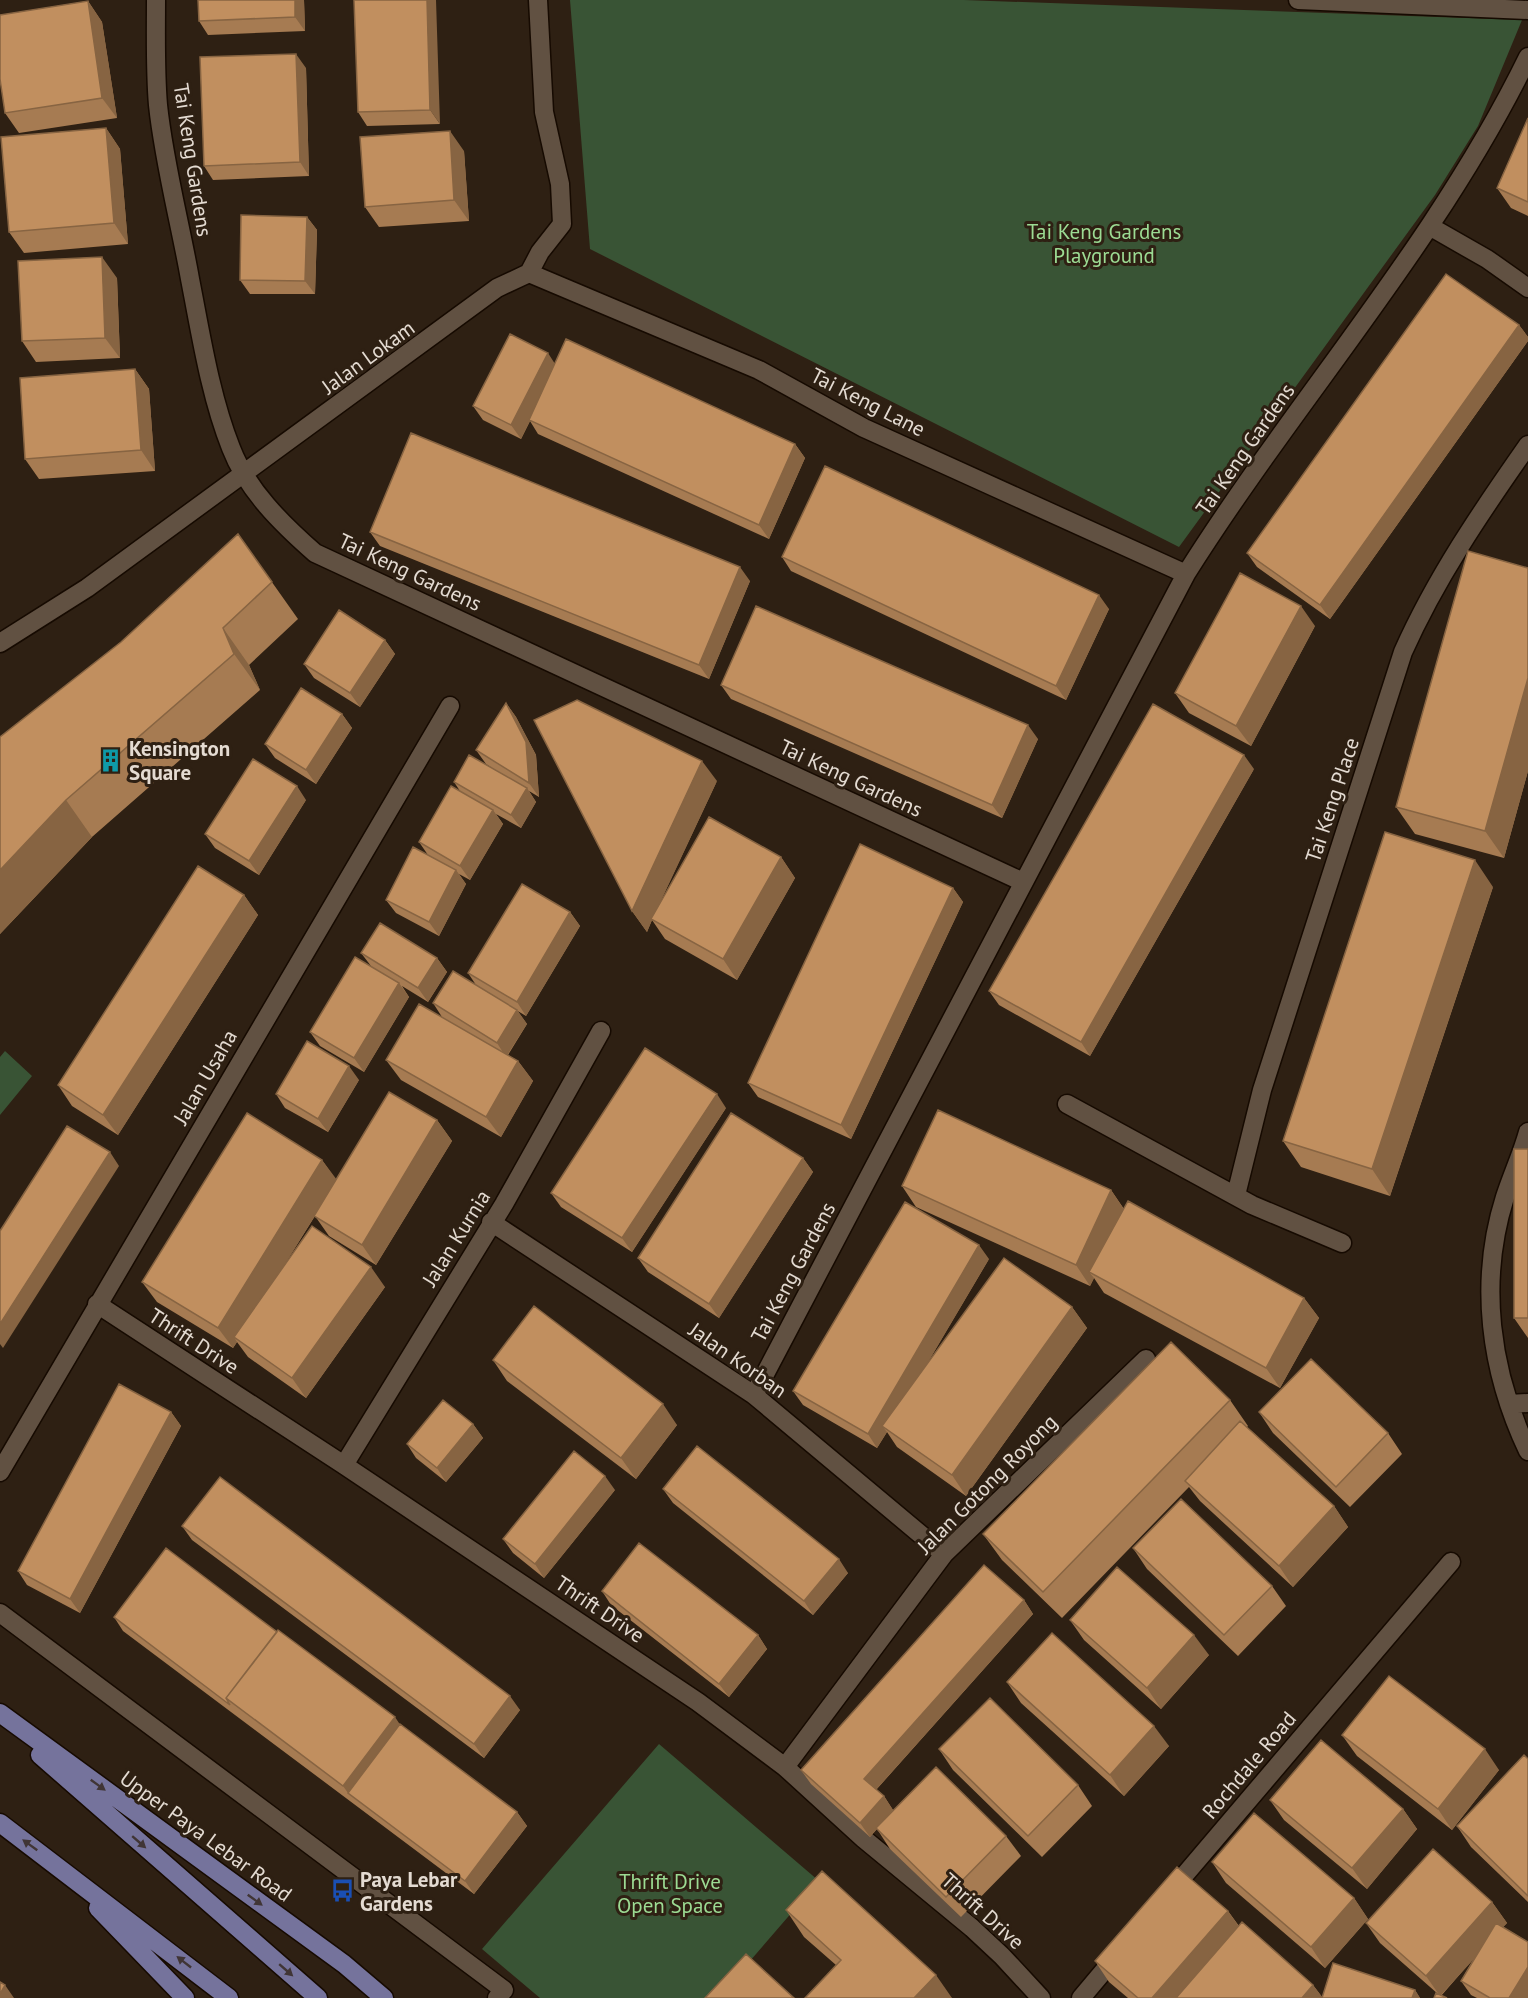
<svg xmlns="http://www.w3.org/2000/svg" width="1528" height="1998" font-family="'PT Sans',sans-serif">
<rect width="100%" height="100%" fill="#2e2013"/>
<path fill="#395435" d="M570,0H964L1522,20L1478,126L1435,195L1179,547L590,249Z
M5,1051L32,1076L0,1115V1057Z
M659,1744L819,1881L718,1998H540L482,1949Z"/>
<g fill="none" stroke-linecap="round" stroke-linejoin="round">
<defs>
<path id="minor" d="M156,0C156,35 155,70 158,105C164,163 180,222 190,279C201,335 210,395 231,448C247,490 282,524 315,553L1023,882
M1298,0L1528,10
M1431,227L1487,259L1528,288
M529,273L759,370L864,428L1186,574
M0,643L87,588L497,288L529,273L540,252L562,224L560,184L544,112L538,0
M1067,1104L1252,1205L1342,1243
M1528,1132C1522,1154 1512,1175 1505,1197C1478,1282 1490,1371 1528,1451
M1236,1195L1262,1090L1403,652C1436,578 1481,512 1528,445
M491,1222L754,1395L944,1554
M97,1304L344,1465L698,1702L785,1767L864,1839L972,1928L1002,1956L1041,1998
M754,1395L1186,574C1296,399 1437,244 1528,57
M1509,1404L1528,1403
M344,1465L504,1204L601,1031
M0,1472L450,706
M0,1613L504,1990L497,1998
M785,1767L944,1554L1146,1359
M1171,1891L1451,1562
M1081,1998L1118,1954"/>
<path id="major" d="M0,1713L344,1964L384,1998
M40,1755L318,1998
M0,1823L229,1998
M98,1908L185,1998"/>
</defs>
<use href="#minor" stroke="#160a01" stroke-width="21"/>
<use href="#major" stroke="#160a01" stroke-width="21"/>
<use href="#minor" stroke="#615142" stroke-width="18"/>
<use href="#major" stroke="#75739c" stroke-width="18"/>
</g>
<path fill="#a67b52" d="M198,0H304L305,31L208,35L199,21Z
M354,0L440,124L367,126L358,112Z
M88,1L102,22L117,118L19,133L5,113Z
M306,68L309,176L213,180L204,166Z
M1528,118V216L1511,208L1497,188Z
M106,128L120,149L128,244L24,253L9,232Z
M464,151L469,221L379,227L365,207Z
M307,217L317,230L315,294H250L240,280Z
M117,278L120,358L36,362L22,341Z
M1519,325L1528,337V341L1330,619L1257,567L1247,553Z
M555,364L795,444L805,458L769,539L538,434L530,421L521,439L483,420L473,406Z
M135,369L149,389L155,471L39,479L25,459Z
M370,532L750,581L709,679L380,546Z
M238,534L298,619L249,665L260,690L92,837L0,934V737L121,642Z
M782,557L1109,609L1066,700L791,571Z
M1528,568V771L1504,858L1415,834L1396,807Z
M1315,626L1251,746L1189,713L1175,693Z
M385,640L395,654L360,707L314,678L304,664Z
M721,685L1038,739L1002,818L731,699Z
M506,703L516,717L536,755L539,797L529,791L536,802L521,828L496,814L503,824L470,880L459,874L466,884L439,936L396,913L386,900L428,855L419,842L460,791L454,782L501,774L486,764L476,750Z
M342,714L352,728L316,784L275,758L265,744Z
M1254,769L1090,1056L999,1005L989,991Z
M717,781L661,900L781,857L795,878L737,980L665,939L652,920L647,932L632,911Z
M306,800L259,875L215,848L205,834Z
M1493,887L1390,1196L1301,1167L1283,1141Z
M953,888L963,902L851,1139L758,1097L748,1083Z
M244,895L258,915L118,1135L72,1106L58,1085Z
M570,912L580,926L526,1016L511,1007L517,1010L527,1024L508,1055L518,1061L533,1081L501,1137L401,1080L386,1060L442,1017L433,1003L476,985L468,973Z
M361,953L437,958L447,972L428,1002L402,986L409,997L364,1072L320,1046L310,1032L371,966Z
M359,1080L328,1132L285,1108L276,1094Z
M726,1108L632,1252L561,1207L551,1193Z
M437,1120L452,1141L376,1265L329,1236L315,1216L283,1267L385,1287L306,1398L248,1357L237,1342L233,1348L157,1302L142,1282L322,1160L336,1180Z
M1528,1149V1338L1514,1318Z
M803,1158L813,1172L719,1318L648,1272L638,1258Z
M902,1186L1111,1190L1124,1209L1304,1298L1319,1318L1280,1388L1104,1293L1094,1278L1090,1286L916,1207Z
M989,1259L928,1362L1072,1307L1087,1328L966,1496L897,1447L887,1432L877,1448L803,1405L793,1391Z
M493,1360L677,1425L636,1479L507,1381Z
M1230,1400L1248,1426L1247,1427L1334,1506L1348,1527L1293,1587L1200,1501L1189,1487L1062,1618L1002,1560L983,1534Z
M171,1412L181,1426L80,1613L27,1585L18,1571Z
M1259,1412L1388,1433L1402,1454L1350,1507L1273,1433Z
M473,1424L483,1438L446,1482L416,1458L407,1444Z
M663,1489L848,1573L813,1615L673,1503Z
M615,1490L544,1578L513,1553L503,1539Z
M182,1526L520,1710L484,1758L192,1540Z
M1133,1548L1272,1586L1286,1606L1238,1656L1147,1569Z
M602,1591L758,1635L767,1649L729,1697L611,1605Z
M1024,1600L1033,1614L876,1790L884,1796L893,1810L1006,1836L1021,1856L961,1917L890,1849L877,1829L870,1837L811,1784L801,1770Z
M114,1617L400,1724L517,1812L527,1826L474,1894L123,1631Z
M1070,1620L1209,1655L1161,1709L1084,1640Z
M1007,1682L1169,1746L1124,1796L1021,1703Z
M1342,1735L1499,1770L1452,1830L1357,1756Z
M939,1749L1078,1785L1092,1806L1042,1857L953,1770Z
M1528,1759V1902L1471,1847L1457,1826Z
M1270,1800L1403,1809L1417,1829L1367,1889L1284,1820Z
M1212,1862L1354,1898L1368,1919L1325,1968L1226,1883Z
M1492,1902L1507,1923L1503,1927L1528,1942V1998H1477L1471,1995L1461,1981L1474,1958L1441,1996L1438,1994L1380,1943L1366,1923Z
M786,1910L952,1998L836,1965L804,1937Z
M1228,1911L1239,1926L1313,1985L1322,1997L1415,1990L1420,1998H1128L1109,1982L1095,1961Z"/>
<path fill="#876442" d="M295,0H304L305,31L295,17Z
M427,0H436L440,124L430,110Z
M88,1L102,22L117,118L102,98Z
M296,54L306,68L309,176L300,162Z
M106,128L120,149L128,244L114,223Z
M450,131L464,151L469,221L454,200Z
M307,217L317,230L315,294L305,281Z
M102,257L117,278L120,358L105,338Z
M1519,325L1528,337V341L1330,619L1320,605Z
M548,353L557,367L529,420L530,421L521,439L511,425Z
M135,369L149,389L155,471L141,450Z
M795,444L805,458L769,539L759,525Z
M740,567L750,581L709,679L699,665Z
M1099,595L1109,609L1066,700L1056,686Z
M1301,606L1315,626L1251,746L1236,726Z
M223,628L249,665L260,690L234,654Z
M385,640L395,654L360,707L350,693Z
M1528,678V771L1504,858L1485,831Z
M506,703L516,717L536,755L539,797L529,783Z
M342,714L352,728L316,784L306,770Z
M1028,725L1038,739L1002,818L992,805Z
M1244,755L1254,769L1090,1056L1081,1042Z
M702,761L717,781L652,920L651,919L652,920L647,932L632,911Z
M297,786L306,800L259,875L249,861Z
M527,788L536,802L521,828L511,815Z
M66,800L92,837L0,934V870Z
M493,810L503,824L470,880L460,866Z
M781,857L795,878L737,980L723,959Z
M1475,860L1493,887L1390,1196L1372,1169Z
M456,870L466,884L439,936L429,922Z
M953,888L963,902L851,1139L841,1125Z
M244,895L258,915L118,1135L103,1115Z
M570,912L580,926L526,1016L517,1002Z
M437,958L447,972L428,1002L418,988Z
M399,983L409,997L364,1072L354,1058Z
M517,1010L527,1024L506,1057L497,1043Z
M518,1061L533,1081L501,1137L486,1117Z
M349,1066L359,1080L328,1132L318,1119Z
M717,1094L726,1108L632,1252L622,1238Z
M437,1120L452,1141L376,1265L362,1245Z
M110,1152L119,1166L3,1348L0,1344V1324Z
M803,1158L813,1172L719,1318L709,1304Z
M322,1160L337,1180L238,1340L234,1337L237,1342L233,1348L218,1328Z
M1111,1190L1125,1211L1089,1272L1094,1278L1090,1286L1076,1265Z
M979,1245L989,1259L888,1430L882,1426L887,1432L877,1448L868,1434Z
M371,1267L385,1287L306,1398L292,1378Z
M1304,1298L1319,1318L1280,1388L1266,1368Z
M1072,1307L1087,1328L966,1496L952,1475Z
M663,1404L677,1425L636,1479L621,1458Z
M171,1412L181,1426L80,1613L70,1599Z
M473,1424L483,1438L446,1482L437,1468Z
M605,1476L615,1490L544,1578L535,1564Z
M1334,1506L1348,1527L1293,1587L1279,1566Z
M839,1559L848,1573L813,1615L804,1601Z
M1024,1600L1033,1614L873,1793L864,1779Z
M758,1635L767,1649L729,1697L719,1684Z
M1194,1635L1209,1655L1161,1709L1147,1688Z
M510,1696L520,1710L484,1758L474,1744Z
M395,1717L409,1738L348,1793L343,1786Z
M1154,1726L1169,1746L1124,1796L1110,1775Z
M1485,1749L1499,1770L1452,1830L1438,1809Z
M884,1796L893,1810L870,1837L860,1823Z
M1403,1809L1417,1829L1367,1889L1352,1868Z
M517,1812L527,1826L474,1894L465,1881Z
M1354,1898L1368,1919L1325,1968L1311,1947Z
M1492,1902L1507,1923L1440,1996L1426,1976Z
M1228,1911L1242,1931L1184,1998H1152Z
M1528,1967V1998H1509Z
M936,1975L952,1998H914Z
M5,1985L14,1998H0V1994Z
M1313,1985L1323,1998H1302Z
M1415,1990L1420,1998H1412Z"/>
<path fill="#c18f5f" stroke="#876442" stroke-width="1.5" d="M198,0H295V17L199,21Z
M354,0H427L430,110L358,112Z
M88,1L102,98L5,113L0,79V15Z
M296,54L300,162L204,166L200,57Z
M1528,118V202L1497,188Z
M106,128L114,223L9,232L1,137Z
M450,131L454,200L365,207L360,137Z
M241,215L307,217L305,281L240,280Z
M102,257L105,338L22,341L18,261Z
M1446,274L1519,325L1320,605L1247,553Z
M510,334L548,353L511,425L473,406Z
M566,339L795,444L759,525L529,420Z
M135,369L141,450L25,459L20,378Z
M411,433L740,567L699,665L370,532Z
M825,466L1099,595L1056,686L782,557Z
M238,534L272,582L223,628L234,654L66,800L0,870V737L121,642Z
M1468,551L1528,568V678L1485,831L1396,807Z
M1240,573L1301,606L1236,726L1175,693Z
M756,606L1028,725L992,805L721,685Z
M339,610L385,640L350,693L304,664Z
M301,688L342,714L306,770L265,744Z
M577,700L702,761L632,911L534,720Z
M506,703L526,742L529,783L476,750Z
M1153,704L1244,755L1081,1042L989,991Z
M469,755L527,788L511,815L454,782Z
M253,759L297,786L249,861L205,834Z
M451,786L493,810L460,866L419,842Z
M709,817L781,857L723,959L651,919Z
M1385,832L1475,860L1372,1169L1283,1141Z
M860,844L953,888L841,1125L748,1083Z
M413,847L456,870L429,922L386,900Z
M198,866L244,895L103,1115L58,1085Z
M522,884L570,912L517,1002L468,973Z
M380,923L437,958L418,988L361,953Z
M355,957L399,983L354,1058L310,1032Z
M453,971L517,1010L497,1043L433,1003Z
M419,1004L518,1061L486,1117L386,1060Z
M307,1041L349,1066L318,1119L276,1094Z
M645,1048L717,1094L622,1238L551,1193Z
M389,1092L437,1120L362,1245L314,1216Z
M938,1110L1111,1190L1076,1265L902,1186Z
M247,1113L322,1160L218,1328L142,1282Z
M731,1113L803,1158L709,1304L638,1258Z
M67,1126L110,1152L0,1324V1231Z
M1514,1149H1528V1318H1514Z
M1128,1201L1304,1298L1266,1368L1089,1272Z
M905,1202L979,1245L868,1434L793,1391Z
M312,1226L371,1267L292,1378L234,1337Z
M1004,1258L1072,1307L952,1475L882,1426Z
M534,1306L663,1404L621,1458L493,1360Z
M1171,1342L1230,1400L1043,1592L983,1534Z
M1311,1359L1388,1433L1336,1487L1259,1412Z
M119,1384L171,1412L70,1599L18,1571Z
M443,1400L473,1424L437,1468L407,1444Z
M1240,1421L1334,1506L1279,1566L1185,1481Z
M697,1446L839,1559L804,1601L663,1489Z
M574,1451L605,1476L535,1564L503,1539Z
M220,1477L510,1696L474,1744L182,1526Z
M1181,1499L1272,1586L1224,1635L1133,1548Z
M639,1543L758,1635L719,1684L602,1591Z
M166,1548L277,1632L226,1698L230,1705L114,1617Z
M984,1565L1024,1600L864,1779L884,1796L860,1823L801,1770Z
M1117,1567L1194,1635L1147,1688L1070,1620Z
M278,1630L395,1717L343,1786L226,1698Z
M1052,1633L1154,1726L1110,1775L1007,1682Z
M1389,1676L1485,1749L1438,1809L1342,1735Z
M990,1698L1078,1785L1028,1836L939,1749Z
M400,1724L517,1812L465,1881L348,1793Z
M1321,1740L1403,1809L1352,1868L1270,1800Z
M1524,1755L1528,1759V1896L1457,1826Z
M936,1767L1006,1836L946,1897L876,1828Z
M1254,1813L1354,1898L1311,1947L1212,1862Z
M1433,1849L1492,1902L1426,1976L1366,1923Z
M1177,1867L1228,1911L1152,1998H1138L1095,1961Z
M822,1871L936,1975L914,1998H805L841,1960L786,1910Z
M1242,1922L1313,1985L1302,1998H1176Z
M1496,1923L1528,1942V1967L1509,1998H1490L1461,1981Z
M746,1954L794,1998H705Z
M1333,1963L1415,1990L1412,1998H1322Z
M0,1982L5,1985L0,1994Z
M1436,1993L1447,1998H1434Z"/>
<defs><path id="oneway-solid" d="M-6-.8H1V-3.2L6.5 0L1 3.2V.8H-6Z" transform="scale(1.5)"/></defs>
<g fill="#403535">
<use href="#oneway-solid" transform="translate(98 1785) rotate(36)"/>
<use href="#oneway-solid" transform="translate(139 1842) rotate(41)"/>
<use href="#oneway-solid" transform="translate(30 1845) rotate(-144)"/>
<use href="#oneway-solid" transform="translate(255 1900) rotate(36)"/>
<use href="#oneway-solid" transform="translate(184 1962) rotate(-142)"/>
<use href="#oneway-solid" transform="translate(286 1970) rotate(41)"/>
</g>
<defs>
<symbol id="building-bare" viewBox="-9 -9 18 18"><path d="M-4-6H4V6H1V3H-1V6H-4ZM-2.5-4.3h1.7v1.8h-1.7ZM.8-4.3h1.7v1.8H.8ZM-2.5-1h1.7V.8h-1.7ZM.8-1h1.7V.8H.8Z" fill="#0f9aa8" stroke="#2e2013" stroke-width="2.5" paint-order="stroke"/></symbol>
<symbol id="bus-bare" viewBox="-9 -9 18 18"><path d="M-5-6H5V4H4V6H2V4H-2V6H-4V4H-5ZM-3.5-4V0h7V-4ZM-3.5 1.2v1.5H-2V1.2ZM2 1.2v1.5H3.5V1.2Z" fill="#1a4fb4" stroke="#2e2013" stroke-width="2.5" paint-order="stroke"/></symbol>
</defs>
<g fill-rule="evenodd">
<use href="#building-bare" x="94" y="744" width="33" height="33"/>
<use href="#bus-bare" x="326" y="1874" width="33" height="33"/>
</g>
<g text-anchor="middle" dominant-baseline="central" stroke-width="6" stroke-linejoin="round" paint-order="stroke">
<g font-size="21" fill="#e4dbd2" stroke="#2e2013">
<text transform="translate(193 160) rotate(81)">Tai Keng Gardens</text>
<text transform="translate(368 357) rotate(-36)">Jalan Lokam</text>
<text transform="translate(868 402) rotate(27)">Tai Keng Lane</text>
<text transform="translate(1245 449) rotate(-55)">Tai Keng Gardens</text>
<text transform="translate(410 572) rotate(25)">Tai Keng Gardens</text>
<text transform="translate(851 778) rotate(25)">Tai Keng Gardens</text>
<text transform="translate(1332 800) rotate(-72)">Tai Keng Place</text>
<text transform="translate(205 1077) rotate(-60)">Jalan Usaha</text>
<text transform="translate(456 1238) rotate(-58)">Jalan Kurnia</text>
<text transform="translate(793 1272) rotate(-62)">Tai Keng Gardens</text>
<text transform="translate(194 1341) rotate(33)">Thrift Drive</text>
<text transform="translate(738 1360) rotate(35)">Jalan Korban</text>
<text transform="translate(987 1484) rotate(-45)">Jalan Gotong Royong</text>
<text transform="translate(600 1609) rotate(34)">Thrift Drive</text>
<text transform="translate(1249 1765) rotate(-50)">Rochdale Road</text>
<text transform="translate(206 1836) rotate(36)">Upper Paya Lebar Road</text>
<text transform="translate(983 1911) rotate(42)">Thrift Drive</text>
</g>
<g font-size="21" fill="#9cdb93" stroke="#2e2013">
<text x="1104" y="231">Tai Keng Gardens<tspan x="1104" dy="24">Playground</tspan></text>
<text x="670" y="1881">Thrift Drive<tspan x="670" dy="24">Open Space</tspan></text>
</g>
<g font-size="21" font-weight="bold" fill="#e4dbd2" stroke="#2e2013" text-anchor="start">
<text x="129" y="748">Kensington<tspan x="129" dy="24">Square</tspan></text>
<text x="360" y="1879">Paya Lebar<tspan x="360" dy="24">Gardens</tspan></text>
</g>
</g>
</svg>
